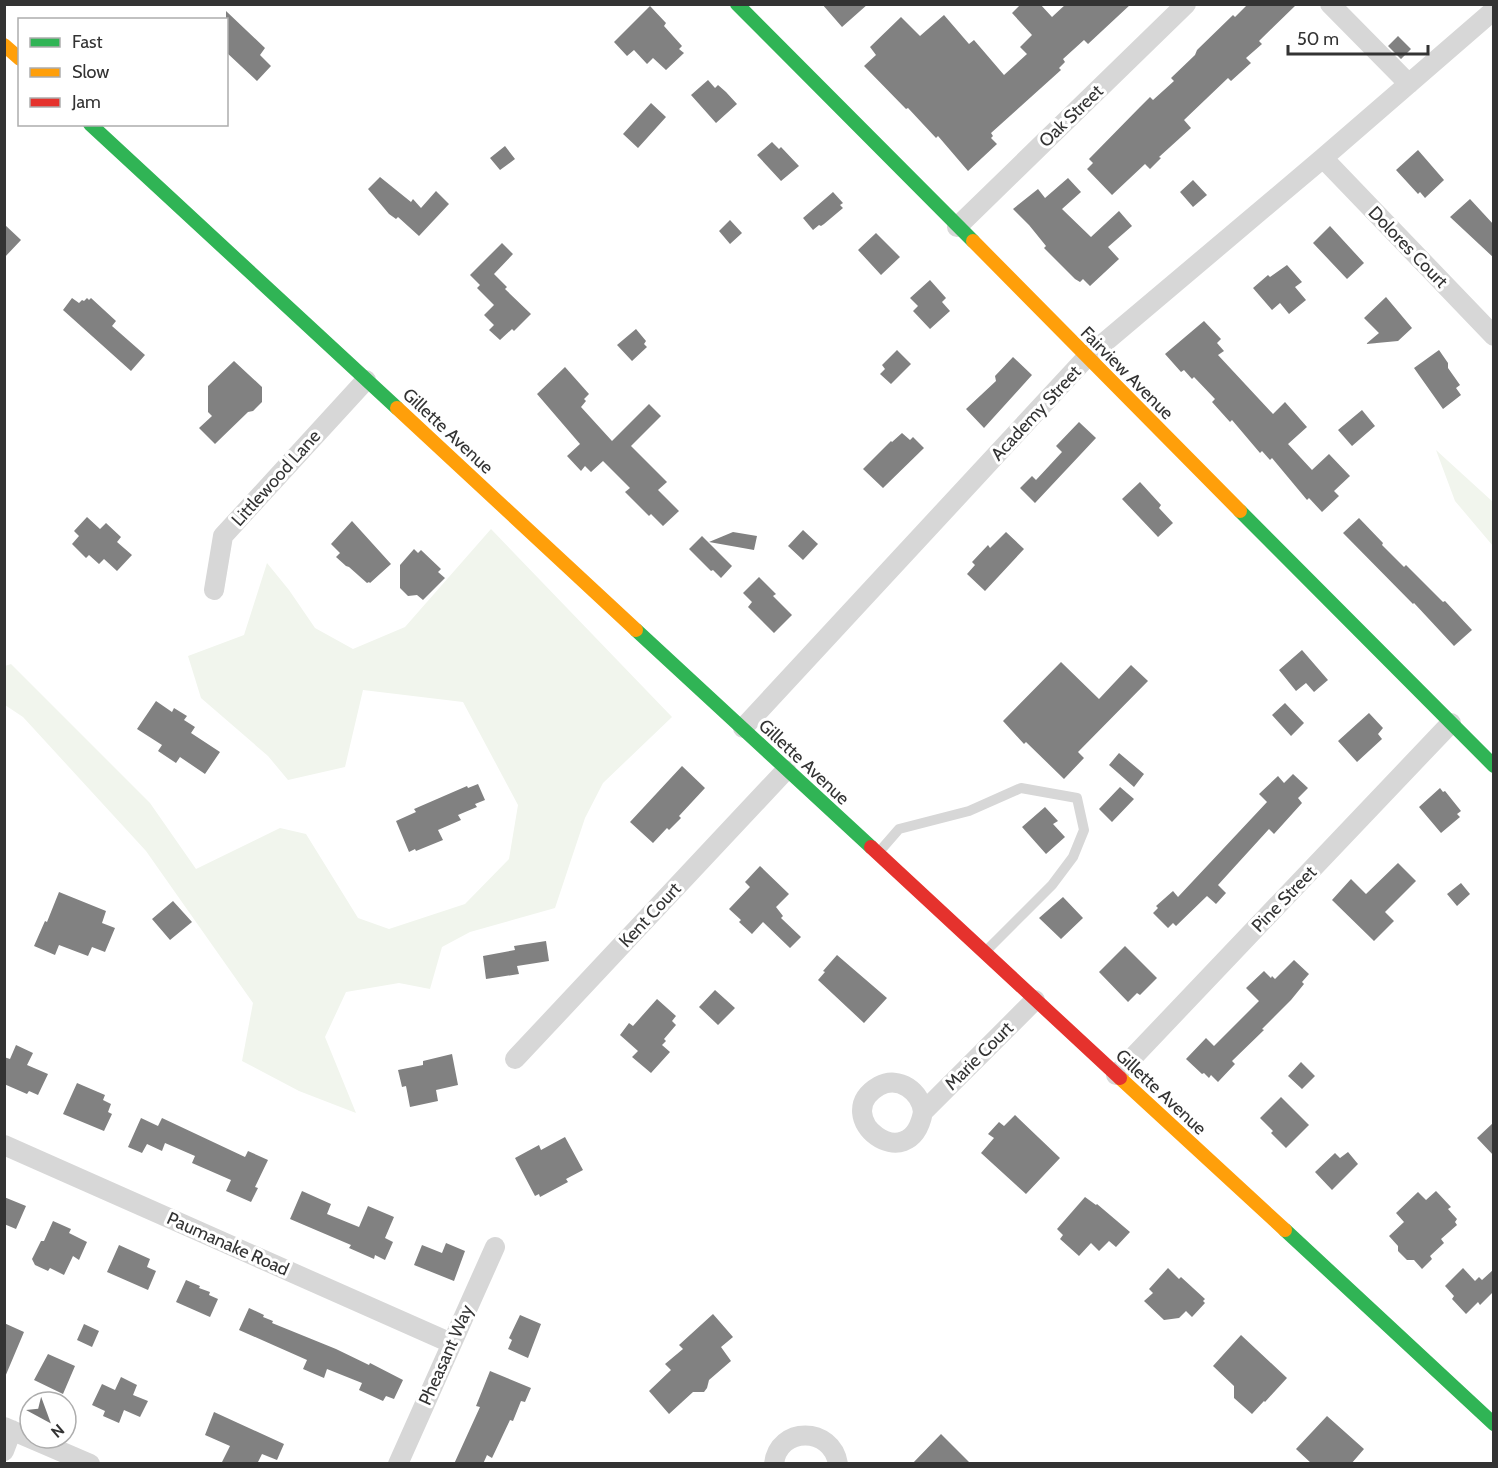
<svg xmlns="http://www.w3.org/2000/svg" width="1498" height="1468" font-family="Cabin,sans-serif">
<rect width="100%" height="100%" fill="#fff"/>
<path fill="#f1f5ed" d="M1436,450L1493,502V546L1455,501Z
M491,529L672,717L603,783L585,818L555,908L470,932L442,947L430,989L399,983L346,992L325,1037L356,1113L299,1091L242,1061L253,1003L146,851L23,717L5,705V666L11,664L150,803L196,869L280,828L306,834L358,918L389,929L465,904L509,859L518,805L463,702L363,690L345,767L288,780L268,756L201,698L188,656L244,635L267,563L289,590L315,628L353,649L405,627Z"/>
<path fill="#818181" d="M822,4H868L842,27Z
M1021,4H1040L1052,17L1066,4H1131L1088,44L1084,40L1063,59L1065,62L1059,68L1061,70L991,133L993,136L991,138L997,144L968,171L938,136L936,138L908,108L906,109L864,66L876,55L870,47L901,17L920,36L944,15L969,44L974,40L1004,75L1027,54L1020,47L1032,35L1012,13Z
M1248,4H1297L1259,41L1262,44L1246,58L1251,63L1231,81L1228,78L1184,120L1191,128L1159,157L1161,158L1150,169L1145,164L1112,195L1087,169L1093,163L1089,159L1140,107L1150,97L1153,100L1174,81L1171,78L1195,55L1197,50L1233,15L1235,17Z
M650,6L666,23L664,26L682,46L679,49L684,53L666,70L653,58L647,64L634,50L627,56L614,42Z
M226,11L265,48L260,55L271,66L257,81L226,52Z
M1398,36L1411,49L1401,59L1388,46Z
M708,80L715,88L718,85L726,92L737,104L716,123L691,95Z
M651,103L666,117L638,148L623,134Z
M772,142L779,149L781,147L799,166L781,181L757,155Z
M505,146L515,159L500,170L490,158Z
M1418,150L1444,180L1425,198L1420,192L1418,194L1396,170Z
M380,177L411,202L413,199L421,208L436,191L449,204L419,236L398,217L396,219L389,214L368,189Z
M1068,178L1081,192L1062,209L1091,237L1119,211L1132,226L1108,247L1119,259L1090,286L1083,279L1080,282L1075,279L1044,248L1046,246L1029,225L1013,209L1038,189L1045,198Z
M1193,180L1207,195L1193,207L1180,192Z
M833,192L843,203L840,205L843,208L824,224L821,226L819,225L813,230L803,218Z
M1470,199L1494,225V258L1450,217Z
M730,220L742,233L730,244L719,231Z
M4,224L21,240L4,258Z
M1330,226L1364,263L1347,279L1313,243Z
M876,233L900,257L881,275L858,250Z
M502,243L513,254L494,274L507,287L505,289L531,314L514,331L512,329L500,340L489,330L494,325L484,315L494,305L477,288L480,285L470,275Z
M1287,265L1302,282L1295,287L1306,300L1289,314L1280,303L1272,310L1253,288L1268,275L1270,277Z
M930,280L946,298L942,302L950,311L930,329L913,311L918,306L910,298Z
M1386,297L1412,328L1398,341L1366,344L1379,333L1364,318Z
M72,298L79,303L82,300L84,301L87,298L89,300L91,298L116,321L112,326L145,355L131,371L63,310Z
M1204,321L1221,339L1217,343L1224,351L1218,355L1273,414L1285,402L1307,427L1288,444L1312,470L1329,454L1350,476L1334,491L1339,496L1322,512L1309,498L1307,500L1272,458L1270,460L1262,451L1260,453L1232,420L1230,422L1212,402L1215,399L1194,377L1192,379L1184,370L1181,372L1165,354Z
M636,329L646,341L644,344L647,347L632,361L617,345Z
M897,350L911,364L891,384L880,374L885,369L882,365Z
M1439,350L1448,363V368L1460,385L1456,388L1461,395L1443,409L1414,368Z
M1013,357L1032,375L984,428L966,409L996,381L995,376Z
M234,361L262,387V402L253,411L248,412L215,444L199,428L212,416L208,412V386Z
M565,367L589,394L584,399L586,401L581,407L612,441L649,404L661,416L631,446L667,482L658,490L679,511L663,526L651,514L649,516L625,492L630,488L603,461L591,472L585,466L581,471L567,456L580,444L537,394Z
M1362,410L1375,426L1352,446L1338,430Z
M1079,422L1096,438L1035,503L1020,488L1032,476L1036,480L1062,452L1056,446Z
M902,433L910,440L913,437L924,448L883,488L863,469L891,441L892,442Z
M1140,482L1161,505L1159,508L1173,523L1158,537L1122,499Z
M87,517L100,529L106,523L121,537L117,542L132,555L117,571L104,559L99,564L89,555L86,558L72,544L79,536L74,531Z
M1359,518L1383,543L1382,545L1404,567L1406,565L1443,602L1445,601L1472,630L1454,646L1414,603L1413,604L1343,533Z
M352,521L391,564L370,583L369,582L367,583L349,567L346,566L336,557L340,553L331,544Z
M803,530L818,544L803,560L788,546Z
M733,532L757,536L754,550L709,542Z
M1006,532L1024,549L985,591L967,574L975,565L972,562L988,545L990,548Z
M702,536L732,566L721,578L713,570L711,571L689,549Z
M414,549L418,553L421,550L441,569L438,572L445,578L423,600L417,595L408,596L400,588V565Z
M759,577L776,594L773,596L792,615L774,633L748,607L752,602L743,593Z
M1302,650L1328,680L1314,692L1306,683L1296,691L1279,670Z
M1061,662L1099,699L1131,665L1148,681L1078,752L1084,758L1064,779L1026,742L1024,744L1003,721Z
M156,701L172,712L174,708L187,716L184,720L195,727L191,733L220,752L205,774L180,757L176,763L158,751L162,745L137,729Z
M1285,703L1304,723L1291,736L1272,715Z
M1369,713L1383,728L1378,734L1382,739L1357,762L1338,741Z
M1119,753L1144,774L1134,787L1109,765Z
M682,766L705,788L679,816L681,818L669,830L667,828L653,843L630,822Z
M1293,774L1308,788L1298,798L1302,803L1274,834L1269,829L1218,885L1226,893L1216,904L1207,896L1176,926L1173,923L1168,928L1153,913L1158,908L1156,906L1173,891L1178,897L1267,802L1259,794L1278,776L1284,783Z
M478,784L485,800L475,804L477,807L458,815L461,820L438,830L443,840L416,851L415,849L409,852L396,821L416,812L414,809L467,786L468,788Z
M1120,787L1134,799L1112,822L1099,809Z
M1440,788L1443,792L1445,791L1461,811L1457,814L1460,817L1441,833L1419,807Z
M1045,807L1058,821L1053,824L1065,837L1046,854L1022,827Z
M1398,863L1416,881L1385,912L1394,921L1374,941L1332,900L1351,879L1366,894Z
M760,866L789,894L776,907L783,916L781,918L801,937L790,948L763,922L752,934L739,922L741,920L729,909L750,887L745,882Z
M1461,883L1470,894L1457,906L1447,894Z
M59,892L106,911L102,923L115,928L105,952L92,947L88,956L59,945L55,955L34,946L45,921L47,922Z
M1063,897L1083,918L1061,939L1039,918Z
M173,901L192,922L170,940L152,919Z
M546,941L549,961L517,966L519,974L486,979L483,956L515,950L514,946Z
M1125,946L1157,978L1140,995L1137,993L1128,1002L1099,972Z
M837,955L887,998L864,1023L818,980L825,972L823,971Z
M1294,960L1309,974L1302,982L1304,984L1291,1000L1262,1029L1264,1030L1232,1061L1235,1064L1218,1082L1211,1075L1209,1078L1204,1073L1202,1074L1186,1059L1206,1038L1214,1046L1259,1001L1246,988L1264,971L1271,978L1272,976L1275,979Z
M715,990L735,1008L718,1025L699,1007Z
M657,999L676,1016L672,1021L676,1025L664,1039L666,1041L662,1045L670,1052L651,1073L632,1057L638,1051L620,1035L629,1023L633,1026Z
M16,1045L33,1053L27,1065L48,1074L38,1095L29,1091L27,1094L4,1084V1057L10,1059Z
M452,1054L458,1085L436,1090L438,1101L410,1107L406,1086L402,1087L398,1070L423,1065V1061Z
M1301,1062L1315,1076L1302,1089L1288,1076Z
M77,1083L105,1095L103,1100L111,1104L108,1112L112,1114L104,1131L63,1114Z
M1281,1097L1309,1125L1286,1148L1271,1133L1273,1131L1260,1118Z
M1015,1115L1060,1158L1026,1194L981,1153L994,1138L988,1134L999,1122L1004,1126Z
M141,1118L158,1126L162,1118L245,1157L248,1151L268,1160L255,1187L258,1188L251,1202L226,1191L231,1180L192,1163L195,1156L165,1143L162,1151L147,1144L142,1153L128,1147Z
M1494,1122V1156L1477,1138Z
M565,1137L583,1170L566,1179L568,1182L540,1197L539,1194L535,1196L515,1158L539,1145L541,1150Z
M1348,1152L1358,1164L1332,1190L1315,1172L1335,1153L1340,1158Z
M302,1191L331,1204L327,1214L359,1227L368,1206L394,1217L385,1238L393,1242L385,1260L375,1255L374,1259L349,1248L351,1245L290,1219Z
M1436,1191L1451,1207L1448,1209L1457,1219L1455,1222L1457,1225L1441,1239L1444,1243L1430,1256L1432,1259L1422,1269L1414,1260H1407L1398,1251V1246L1389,1236L1404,1222L1396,1213L1418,1192L1426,1200Z
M4,1197L26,1206L16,1229L4,1224Z
M1085,1197L1096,1205L1097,1204L1130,1232L1116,1247L1109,1241L1099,1251L1091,1243L1079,1256L1060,1239L1063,1235L1057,1229Z
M53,1221L71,1229L69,1233L87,1242L79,1260L73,1256L64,1275L50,1268L48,1271L35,1265L32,1259L41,1241H44Z
M446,1243L465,1251L454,1281L414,1265L422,1245L442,1253Z
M119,1245L150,1259L147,1267L156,1271L148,1290L107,1272Z
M1168,1268L1179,1279L1181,1277L1205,1299L1203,1301L1205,1303L1192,1317L1186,1311L1179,1318L1164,1320L1144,1301L1153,1293L1149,1289Z
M1463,1268L1475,1281L1479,1277L1482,1280L1494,1269V1291L1480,1305L1478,1302L1466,1314L1452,1299L1454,1296L1445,1286Z
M186,1280L200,1286L199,1288L210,1292L209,1295L218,1299L210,1317L176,1302Z
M249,1308L264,1315L263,1317L273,1321L272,1323L336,1349L369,1365L370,1363L403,1380L394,1399L386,1396L383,1401L359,1390L362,1383L327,1369L324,1378L303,1369L307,1360L239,1330Z
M713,1314L733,1337L721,1347L731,1361L709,1380L707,1388L704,1392H693L669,1414L649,1391L671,1370L665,1364L683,1349L679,1345Z
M520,1315L541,1324L528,1358L508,1349L512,1340L509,1338Z
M4,1323L24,1332L5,1377H4Z
M84,1324L99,1331L92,1347L77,1340Z
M1241,1335L1287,1378L1265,1402L1264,1401L1252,1414L1234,1398V1386L1213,1366Z
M48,1354L75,1366L63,1394L34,1380Z
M490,1371L531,1388L525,1402L521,1401L513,1421L510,1420L492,1458L487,1455L483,1464H454L480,1407L476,1406Z
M121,1377L137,1385L133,1395L148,1401L140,1417L124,1410L119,1423L103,1416L105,1411L92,1405L102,1384L115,1390Z
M214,1412L284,1444L277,1460L262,1454L257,1464H221L230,1446L205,1435Z
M1327,1416L1364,1449L1351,1464H1312L1296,1449Z
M941,1434L971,1464H912Z"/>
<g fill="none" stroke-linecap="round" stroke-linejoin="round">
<path stroke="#d7d7d7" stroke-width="10" d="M879,852L899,829L969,811L1021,788L1077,798L1084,830L1073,857L1052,885L985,952"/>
<path stroke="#d7d7d7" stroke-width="20" d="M1330,4L1409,84
M1323,158L1494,336
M957,227L1186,4
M214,590L223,536L366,380
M743,728L1086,358L1323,158L1494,10
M515,1059L786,770
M1116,1075L1451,723
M923,1112C921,1092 899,1075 879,1086C827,1116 910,1181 923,1112L1035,1000
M4,1145L451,1343
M4,1427L90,1464
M4,1451L12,1430
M398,1464L495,1247
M774,1464C778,1426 832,1426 838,1464"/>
<path stroke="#30b455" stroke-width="14" d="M737,4L973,241
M90,124L397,408
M1240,511L1494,766
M636,630L871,847
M1285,1230L1494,1424"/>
<path stroke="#ff9f0a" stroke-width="14" d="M4,45L20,59
M973,241L1240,511
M397,408L636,630
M1120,1078L1285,1230"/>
<path stroke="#e5322d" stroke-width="14" d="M871,847L1120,1078"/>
</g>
<g text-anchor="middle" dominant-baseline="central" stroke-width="6" stroke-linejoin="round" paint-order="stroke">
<g font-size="18" fill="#333" stroke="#fff">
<text transform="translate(1071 116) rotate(-44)">Oak Street</text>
<text transform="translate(1408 247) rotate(46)">Dolores Court</text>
<text transform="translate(1127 373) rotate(45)">Fairview Avenue</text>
<text transform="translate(1036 413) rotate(-47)">Academy Street</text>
<text transform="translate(448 431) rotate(43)">Gillette Avenue</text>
<text transform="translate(276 478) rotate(-48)">Littlewood Lane</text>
<text transform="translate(804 762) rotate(43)">Gillette Avenue</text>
<text transform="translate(1284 899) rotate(-46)">Pine Street</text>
<text transform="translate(650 915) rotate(-47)">Kent Court</text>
<text transform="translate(979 1056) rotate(-45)">Marie Court</text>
<text transform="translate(1161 1092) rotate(43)">Gillette Avenue</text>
<text transform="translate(228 1244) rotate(24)">Paumanake Road</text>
<text transform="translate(446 1355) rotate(-66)">Pheasant Way</text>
</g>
</g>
<rect width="1498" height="1468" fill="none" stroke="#333333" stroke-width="12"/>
<rect x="18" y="18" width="210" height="108" fill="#ffffff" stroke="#adadad" stroke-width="1.5"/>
<rect x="30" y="38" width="30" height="9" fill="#30b455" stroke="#adadad" stroke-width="1.5"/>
<text x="72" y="48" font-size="18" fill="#333333">Fast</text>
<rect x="30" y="68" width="30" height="9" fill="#ff9f0a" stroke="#adadad" stroke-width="1.5"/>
<text x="72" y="78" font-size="18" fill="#333333">Slow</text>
<rect x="30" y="98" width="30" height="9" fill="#e5322d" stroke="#adadad" stroke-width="1.5"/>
<text x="72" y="108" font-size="18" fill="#333333">Jam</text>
<g transform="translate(48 1420) rotate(139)"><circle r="28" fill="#ffffff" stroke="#adadad" stroke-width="1.5"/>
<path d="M0-4.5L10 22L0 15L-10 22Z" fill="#7a7a7a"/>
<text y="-9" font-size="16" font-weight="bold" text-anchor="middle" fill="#333333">N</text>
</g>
<path d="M1288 45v9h140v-9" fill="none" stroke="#333333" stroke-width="3"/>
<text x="1297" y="45" font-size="18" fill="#333333" stroke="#ffffff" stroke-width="4.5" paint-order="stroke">50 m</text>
</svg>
